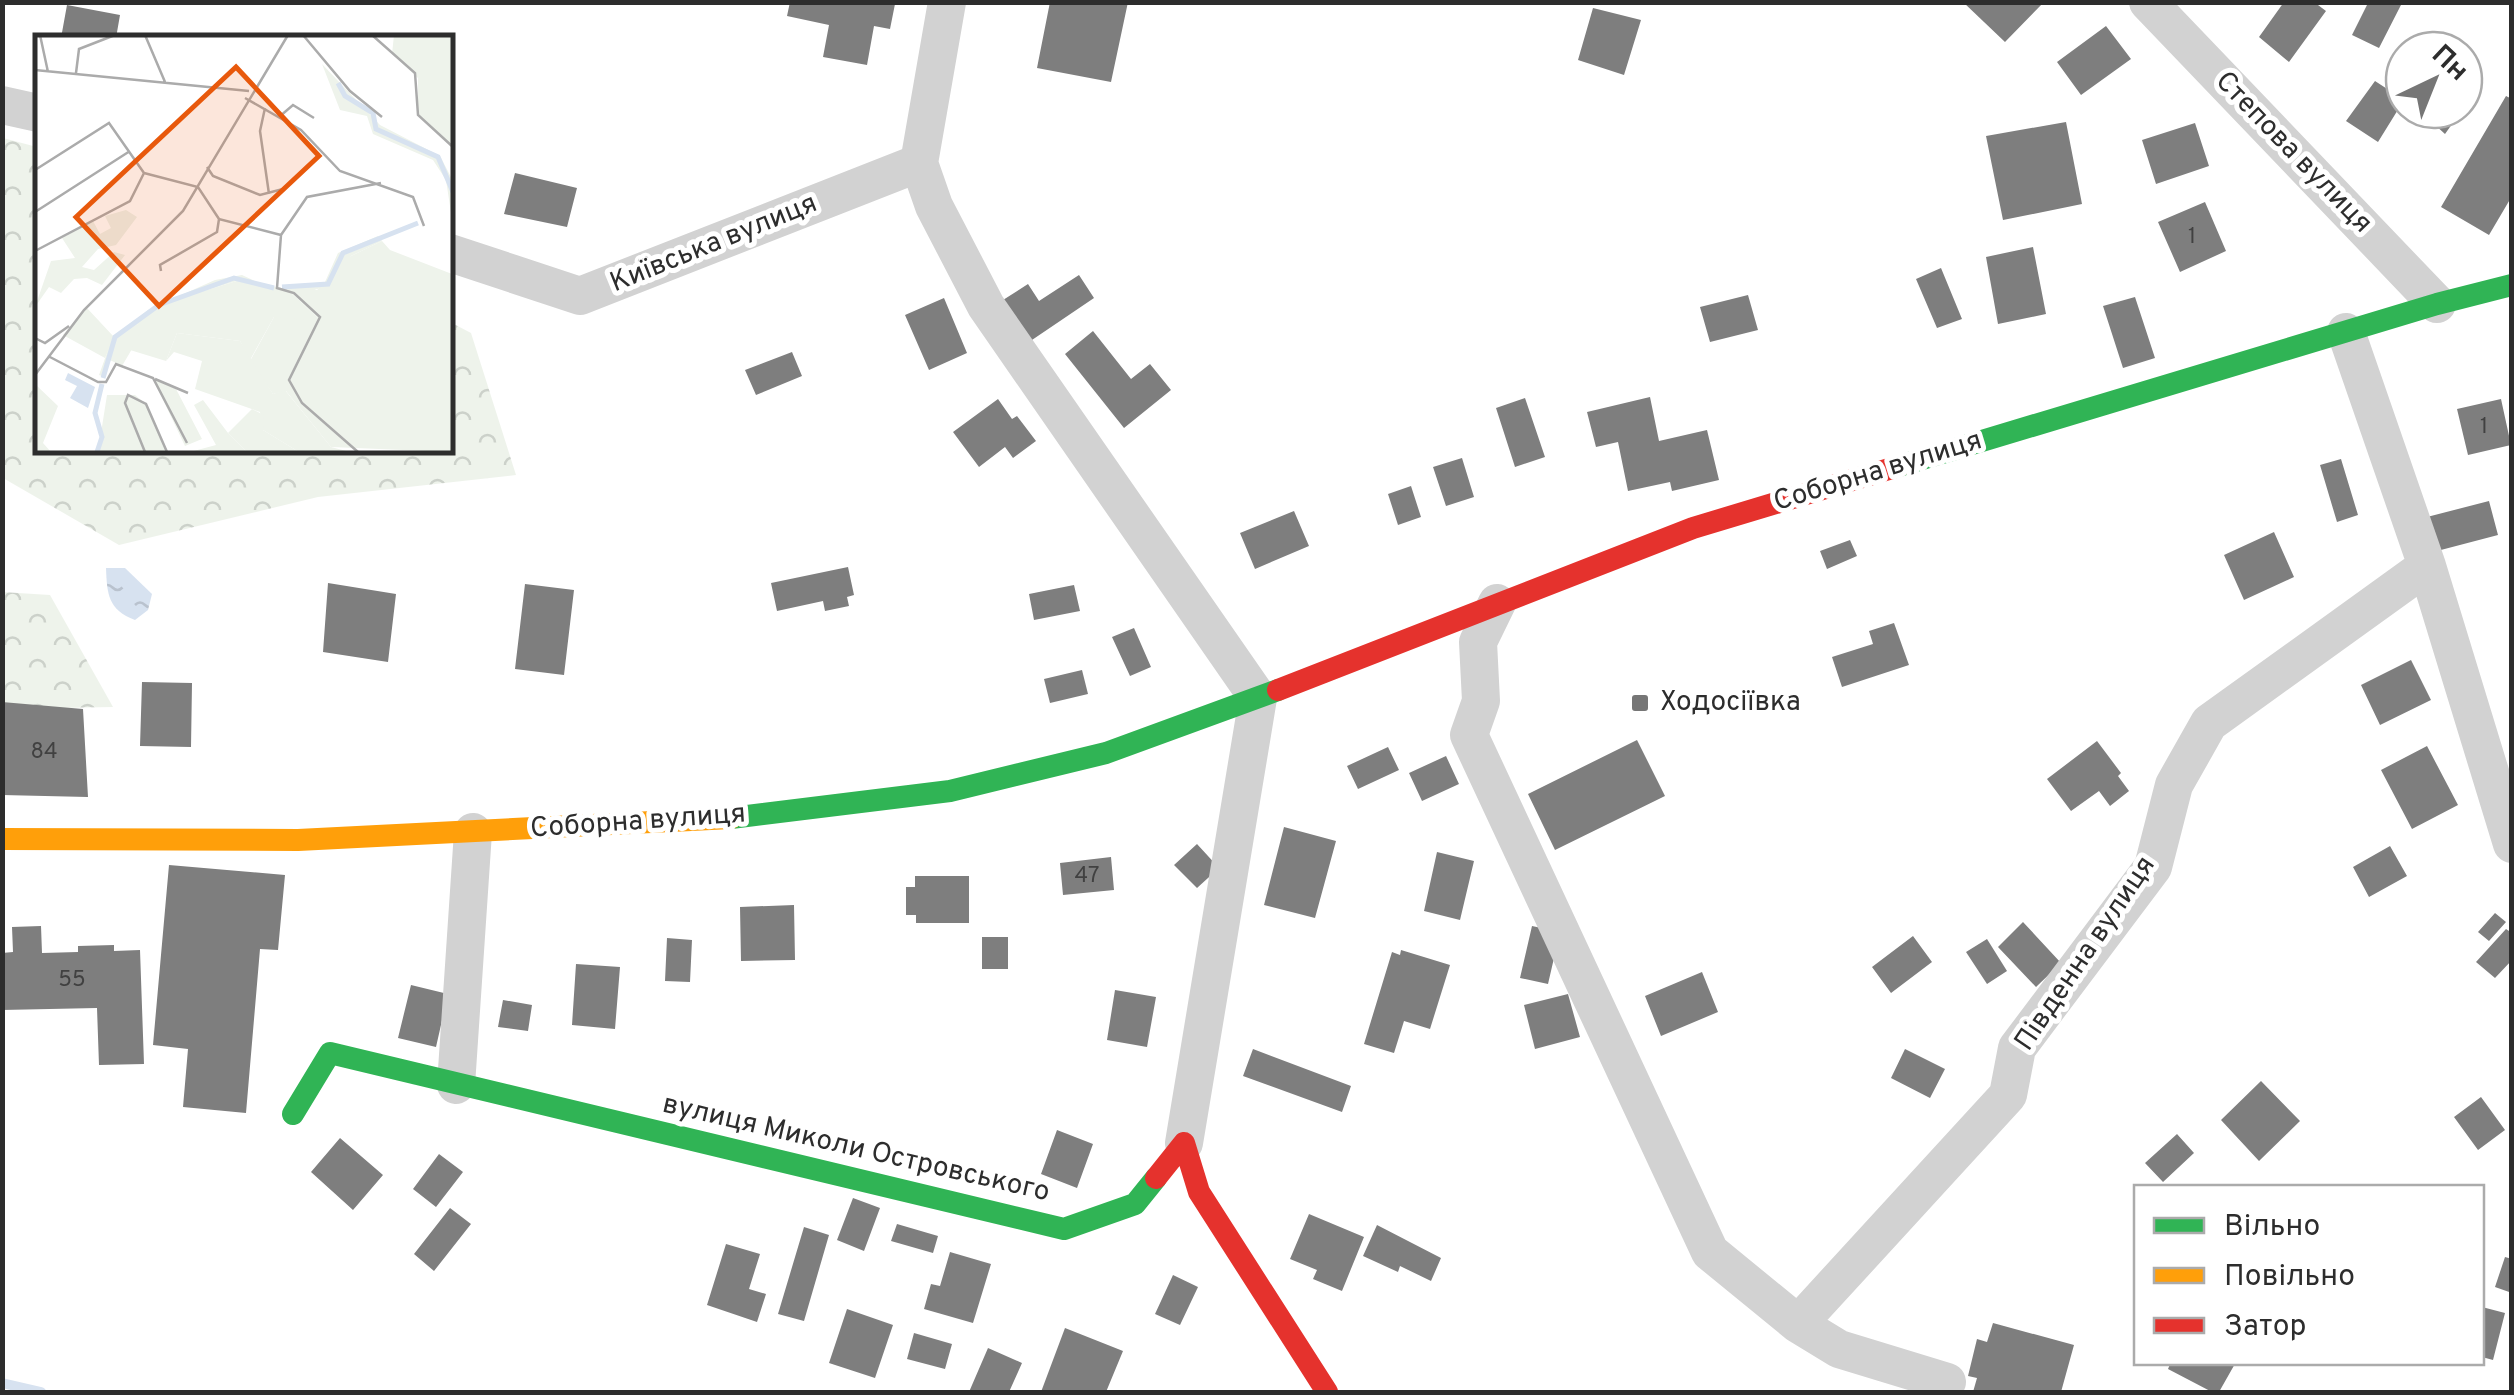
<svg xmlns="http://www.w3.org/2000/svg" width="2514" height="1395" font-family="Overpass,sans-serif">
<defs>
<pattern id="forest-crowns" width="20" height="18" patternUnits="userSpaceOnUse" patternTransform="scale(2.5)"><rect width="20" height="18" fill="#eef3eb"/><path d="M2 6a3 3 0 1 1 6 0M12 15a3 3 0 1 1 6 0" fill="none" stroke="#ccd1ca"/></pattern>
<pattern id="water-ripples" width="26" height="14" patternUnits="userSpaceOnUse" patternTransform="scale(2.5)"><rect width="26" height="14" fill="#d7e2f0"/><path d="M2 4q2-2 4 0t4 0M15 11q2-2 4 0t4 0" fill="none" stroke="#b9c2ce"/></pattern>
</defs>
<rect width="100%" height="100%" fill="#fff"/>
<path fill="url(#forest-crowns)" d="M3,138L37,147L38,450H450V322L471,333L516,475L318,497L119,545L3,478Z
M2,592L50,595L113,707L3,709Z"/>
<path fill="url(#water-ripples)" d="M106,568H125L152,594L148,610L135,620C108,610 107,594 106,568Z"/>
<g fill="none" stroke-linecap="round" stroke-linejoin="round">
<path stroke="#d7e2f0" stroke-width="10" d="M2,1383L41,1392"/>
</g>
<path fill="#7e7e7e" d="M790,2H888L895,4L890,29L874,26L867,65L823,57L829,25L787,16Z
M1050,2H1128L1111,82L1037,68Z
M1963,2H2044L2005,42Z
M2284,2H2314L2326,11L2289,62L2259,37Z
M2368,3H2402L2379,48L2352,35Z
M67,5L120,15L116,38H61Z
M1593,8L1641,20L1624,75L1578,60Z
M2106,26L2131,59L2081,95L2057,62Z
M2375,81L2404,100L2378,142L2346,121Z
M2506,96L2512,99V196L2489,235L2441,207Z
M2425,110H2462L2445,134L2423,114Z
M2066,122L2082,204L2003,220L1986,136Z
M2195,123L2209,166L2156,184L2142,140Z
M515,173L577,188L567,227L504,214Z
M2205,202L2226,251L2180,272L2158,222Z
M2033,247L2046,314L1998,324L1986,257Z
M1941,268L1962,319L1937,328L1916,279Z
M1079,275L1094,298L1029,342L1003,300L1028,284L1039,301Z
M1748,295L1758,330L1710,342L1700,307Z
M2135,297L2155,358L2123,368L2103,306Z
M944,298L967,353L929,370L905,315Z
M1093,331L1131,379L1150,364L1171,390L1124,428L1065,354Z
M792,352L802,376L756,395L745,370Z
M1650,397L1659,441L1707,430L1719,480L1672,491L1670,482L1628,491L1618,442L1596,447L1587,412Z
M1525,398L1545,457L1515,467L1496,408Z
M998,399L1012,419L1017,416L1036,441L1013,458L1005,447L979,467L953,432Z
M2501,399L2511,445L2468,455L2457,409Z
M1462,458L1474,497L1446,506L1433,467Z
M2341,459L2358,515L2337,522L2320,465Z
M1411,486L1421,517L1398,525L1388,494Z
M2489,501L2498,535L2437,551L2427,517Z
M1294,511L1309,546L1255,569L1240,533Z
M2274,532L2294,577L2244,600L2224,555Z
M1850,540L1857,556L1827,569L1820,551Z
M848,567L854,595L847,597L849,606L825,611L823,601L777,611L771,583Z
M328,583L396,594L388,662L323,652Z
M525,584L574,590L564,675L515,669Z
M1074,585L1080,611L1034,620L1029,594Z
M1894,623L1909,665L1842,687L1832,657L1873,644L1869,631Z
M1134,628L1151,667L1130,676L1112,637Z
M2411,660L2431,700L2380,725L2361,685Z
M1082,670L1088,694L1050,703L1044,679Z
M142,682L192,683L191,747L140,746Z
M2,702L83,709L88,797L2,795Z
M1637,740L1665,796L1555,850L1528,794Z
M2097,741L2121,773L2118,776L2129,791L2110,806L2099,791L2071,811L2047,779Z
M2427,746L2458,805L2412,829L2381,770Z
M1388,747L1399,770L1358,789L1347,766Z
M1446,756L1459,784L1422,801L1409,773Z
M1284,827L1336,841L1315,918L1264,905Z
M1197,844L1219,868L1197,888L1174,865Z
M2390,846L2407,876L2369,897L2353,867Z
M1437,852L1474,861L1460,920L1424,911Z
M1111,857L1114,890L1063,895L1060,863Z
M169,865L285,875L278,950L260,949L246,1113L183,1107L188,1049L153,1045Z
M915,876H969V923H916V915H906V887H915Z
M794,905L795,960L741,961L740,907Z
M2495,913L2506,922L2489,941L2478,932Z
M2023,922L2061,963L2036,987L1998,947Z
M41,926L42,953L78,952V946L114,945V951L140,950L144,1064L99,1065L97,1008L2,1010V953L13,952L12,927Z
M1532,926L1560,932L1548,984L1520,978Z
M2506,929L2512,933V960L2495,978L2476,962Z
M1913,936L1932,962L1891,993L1872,967Z
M982,937H1008V969H982Z
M667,938L692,940L690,982L665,981Z
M1987,939L2007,971L1987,984L1966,952Z
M1401,950L1450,965L1430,1029L1404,1021L1394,1053L1364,1044L1392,952L1400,955Z
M576,964L620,967L615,1029L572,1025Z
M1702,972L1718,1012L1661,1036L1645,996Z
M411,985L448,994L436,1047L398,1038Z
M1115,990L1156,997L1147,1047L1107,1040Z
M1568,994L1580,1037L1535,1049L1524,1005Z
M503,1000L532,1005L528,1031L498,1027Z
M1253,1049L1351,1086L1342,1112L1243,1076Z
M1905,1049L1945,1069L1930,1098L1891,1078Z
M2261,1081L2300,1121L2259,1161L2221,1120Z
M2481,1097L2505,1130L2478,1150L2454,1117Z
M1057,1130L1093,1144L1077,1188L1041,1174Z
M2177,1134L2194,1153L2163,1182L2145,1163Z
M340,1138L383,1175L353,1210L311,1172Z
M439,1154L463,1172L436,1207L413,1189Z
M853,1198L880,1208L864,1251L837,1240Z
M450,1208L471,1224L434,1271L414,1254Z
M1309,1214L1364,1237L1342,1291L1313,1279L1317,1270L1290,1259Z
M897,1224L938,1236L933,1253L891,1241Z
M1377,1225L1441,1258L1431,1281L1400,1266L1398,1272L1363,1256Z
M804,1227L829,1235L804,1321L778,1314Z
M726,1244L760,1254L749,1289L766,1294L757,1322L707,1305Z
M950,1252L991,1264L973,1323L924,1309L931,1284L940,1286Z
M2505,1257L2512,1259V1293L2495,1287Z
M1173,1275L1198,1287L1180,1325L1155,1314Z
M2482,1307L2505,1313L2493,1360L2482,1357Z
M847,1309L893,1325L875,1378L829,1363Z
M1993,1323L2074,1345L2061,1392H1973L1977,1378L1968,1376L1977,1339L1987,1342Z
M1065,1328L1123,1351L1106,1392H1041Z
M914,1333L952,1344L945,1369L907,1359Z
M988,1348L1022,1363L1009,1392H969Z
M2171,1362H2236L2219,1392H2212L2168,1369Z"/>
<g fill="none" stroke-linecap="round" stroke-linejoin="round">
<path stroke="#d2d2d2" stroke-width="38" d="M947,2L919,163L934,206L986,306L1258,698L1184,1143
M2148,2L2437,304
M2,105L38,113
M450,253L580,296L919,163
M2346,332L2427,566L2512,844
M1497,603L1478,642L1481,701L1469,735L1710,1252L1798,1324L1839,1349L1947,1382
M456,1085L473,832
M1798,1324L2008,1095L2017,1048L2153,867L2174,785L2209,723L2427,566"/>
<path stroke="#30b455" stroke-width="22" d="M1899,466L2437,304L2512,285
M731,818L950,791L1106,753L1278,690
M293,1114L330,1053L1064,1229L1135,1204L1156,1178"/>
<path stroke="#ff9f0a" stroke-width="22" d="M2,839L298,840L731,818"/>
<path stroke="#e5322d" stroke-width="22" d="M1278,690L1693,528L1899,466
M1156,1178L1184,1143L1199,1192L1327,1392"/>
</g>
<rect fill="#767676" stroke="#fff" stroke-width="4" x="1630" y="693" width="20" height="20" rx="5"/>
<g text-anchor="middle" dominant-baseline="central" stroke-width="10" stroke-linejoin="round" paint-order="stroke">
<g font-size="22" fill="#414141">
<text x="2192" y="237">1</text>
<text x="2484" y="427">1</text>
<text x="44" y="752">84</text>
<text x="1087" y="876">47</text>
<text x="72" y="980">55</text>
</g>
<g font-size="28" fill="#2d2d2d" stroke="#fff">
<text transform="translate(2293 153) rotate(46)">Степова вулиця</text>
<text transform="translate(714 244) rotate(-22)">Київська вулиця</text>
<text transform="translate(1878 472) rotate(-17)">Соборна вулиця</text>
<text transform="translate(638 822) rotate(-4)">Соборна вулиця</text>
<text transform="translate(2086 954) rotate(-56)">Південна вулиця</text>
<text transform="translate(856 1149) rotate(13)">вулиця Миколи Островського</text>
</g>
<g font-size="28" fill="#2d2d2d" stroke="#fff" text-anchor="start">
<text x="1660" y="703">Ходосіївка</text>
</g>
</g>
<g transform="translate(35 35)">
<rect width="418" height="418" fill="#fff"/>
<path d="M359,0H417V112L383,80V43L357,19ZM347,206L355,215L417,239V417L296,412L251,356L238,359L215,326L239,282H282L251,253L282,255L316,221ZM101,287L107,297L87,331L75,325L81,302Z" fill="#eef3eb"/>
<path d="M287,29L345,90L405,121L417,144V184L411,145L398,125L338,99L332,81L305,75ZM91,175L102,182L81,210L63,214L47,232L59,235L79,217L90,220L67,250L52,243L39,244L26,258L14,252L0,272L16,226L40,223L27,203L58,186L65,199L76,193L70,181ZM343,201L347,206L316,221L299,249L276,256L251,253L290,247L303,218ZM207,240L239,255L205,245L132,267L82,302L69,342L64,340L77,304L113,275L180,245ZM142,298L205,306L238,359L250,355L296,412L315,417H264L228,395L225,377L160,354L167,326L139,317L131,326ZM0,349L23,371L8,408L16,417H0ZM168,365L193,398L212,417H155L181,410L159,370Z" fill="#eef3eb"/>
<path d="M205,245L252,254L282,282L271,304L264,298L271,285L239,282L215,325L205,306L142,298L131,326L95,315L106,297L101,287L132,267ZM51,272L79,302L70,323L28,300ZM118,344L141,354L167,404L150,411ZM72,360H100L111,369L132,417H63ZM217,374L229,380L228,395L264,417H212L193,398Z" fill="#eef3eb"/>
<path d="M33,338L60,352L53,373L35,363L42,351L30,345Z" fill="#d7e2f0"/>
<path fill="none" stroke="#d7e2f0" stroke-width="5" d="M303,48L310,61L338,78L341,94L403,122L418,157M247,252L293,249L308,218L383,188M68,343L80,302L124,270L199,243L239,253M62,417L67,402L60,378L67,349"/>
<path fill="none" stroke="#ababab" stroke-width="2.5" d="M5,0L13,37M110,0L130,47M268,0L315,56L347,82M337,0L380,38L383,80L418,112M0,35L214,56M41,38L44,14L80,0M210,63L266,95L305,136L378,162L389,191M230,73L225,96L234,159M244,82L258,70L279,83M172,132L178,141L225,160L248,154M0,135L74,88L109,138M109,138L163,152L184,184M0,177L95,116M246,200L242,253L259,258L285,282L254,345L267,368L323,417M0,216L95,166L109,138M126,236L125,230L182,197L184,184L246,200L272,162L346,148M0,303L10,308L34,291M13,321L63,347H71L81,329L118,343L152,408M0,340L49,275L148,176L253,0M120,344L153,358M110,417L90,368L93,360L111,369L132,417"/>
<path fill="#e8590c" fill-opacity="0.15" stroke="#e8590c" stroke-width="5" d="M201,32L284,121L124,271L41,182Z"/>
<rect width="418" height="418" fill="none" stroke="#2d2d2d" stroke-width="5"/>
</g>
<rect width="2514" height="1395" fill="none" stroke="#2d2d2d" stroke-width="10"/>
<rect x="2134" y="1185" width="350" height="180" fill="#ffffff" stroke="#ababab" stroke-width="2.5"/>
<rect x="2154" y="1218" width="50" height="15" fill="#30b455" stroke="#ababab" stroke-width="2.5"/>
<text x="2224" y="1235" font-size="30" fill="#2d2d2d">Вільно</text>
<rect x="2154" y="1268" width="50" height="15" fill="#ff9f0a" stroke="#ababab" stroke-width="2.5"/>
<text x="2224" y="1285" font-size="30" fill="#2d2d2d">Повільно</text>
<rect x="2154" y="1318" width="50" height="15" fill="#e5322d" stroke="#ababab" stroke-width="2.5"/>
<text x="2224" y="1335" font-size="30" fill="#2d2d2d">Затор</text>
<g transform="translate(2434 80) rotate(43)"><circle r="48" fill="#ffffff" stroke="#ababab" stroke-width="2.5"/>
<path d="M0-8L18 38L0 25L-18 38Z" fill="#767676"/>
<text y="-15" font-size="28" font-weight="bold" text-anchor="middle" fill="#2d2d2d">Пн</text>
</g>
</svg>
